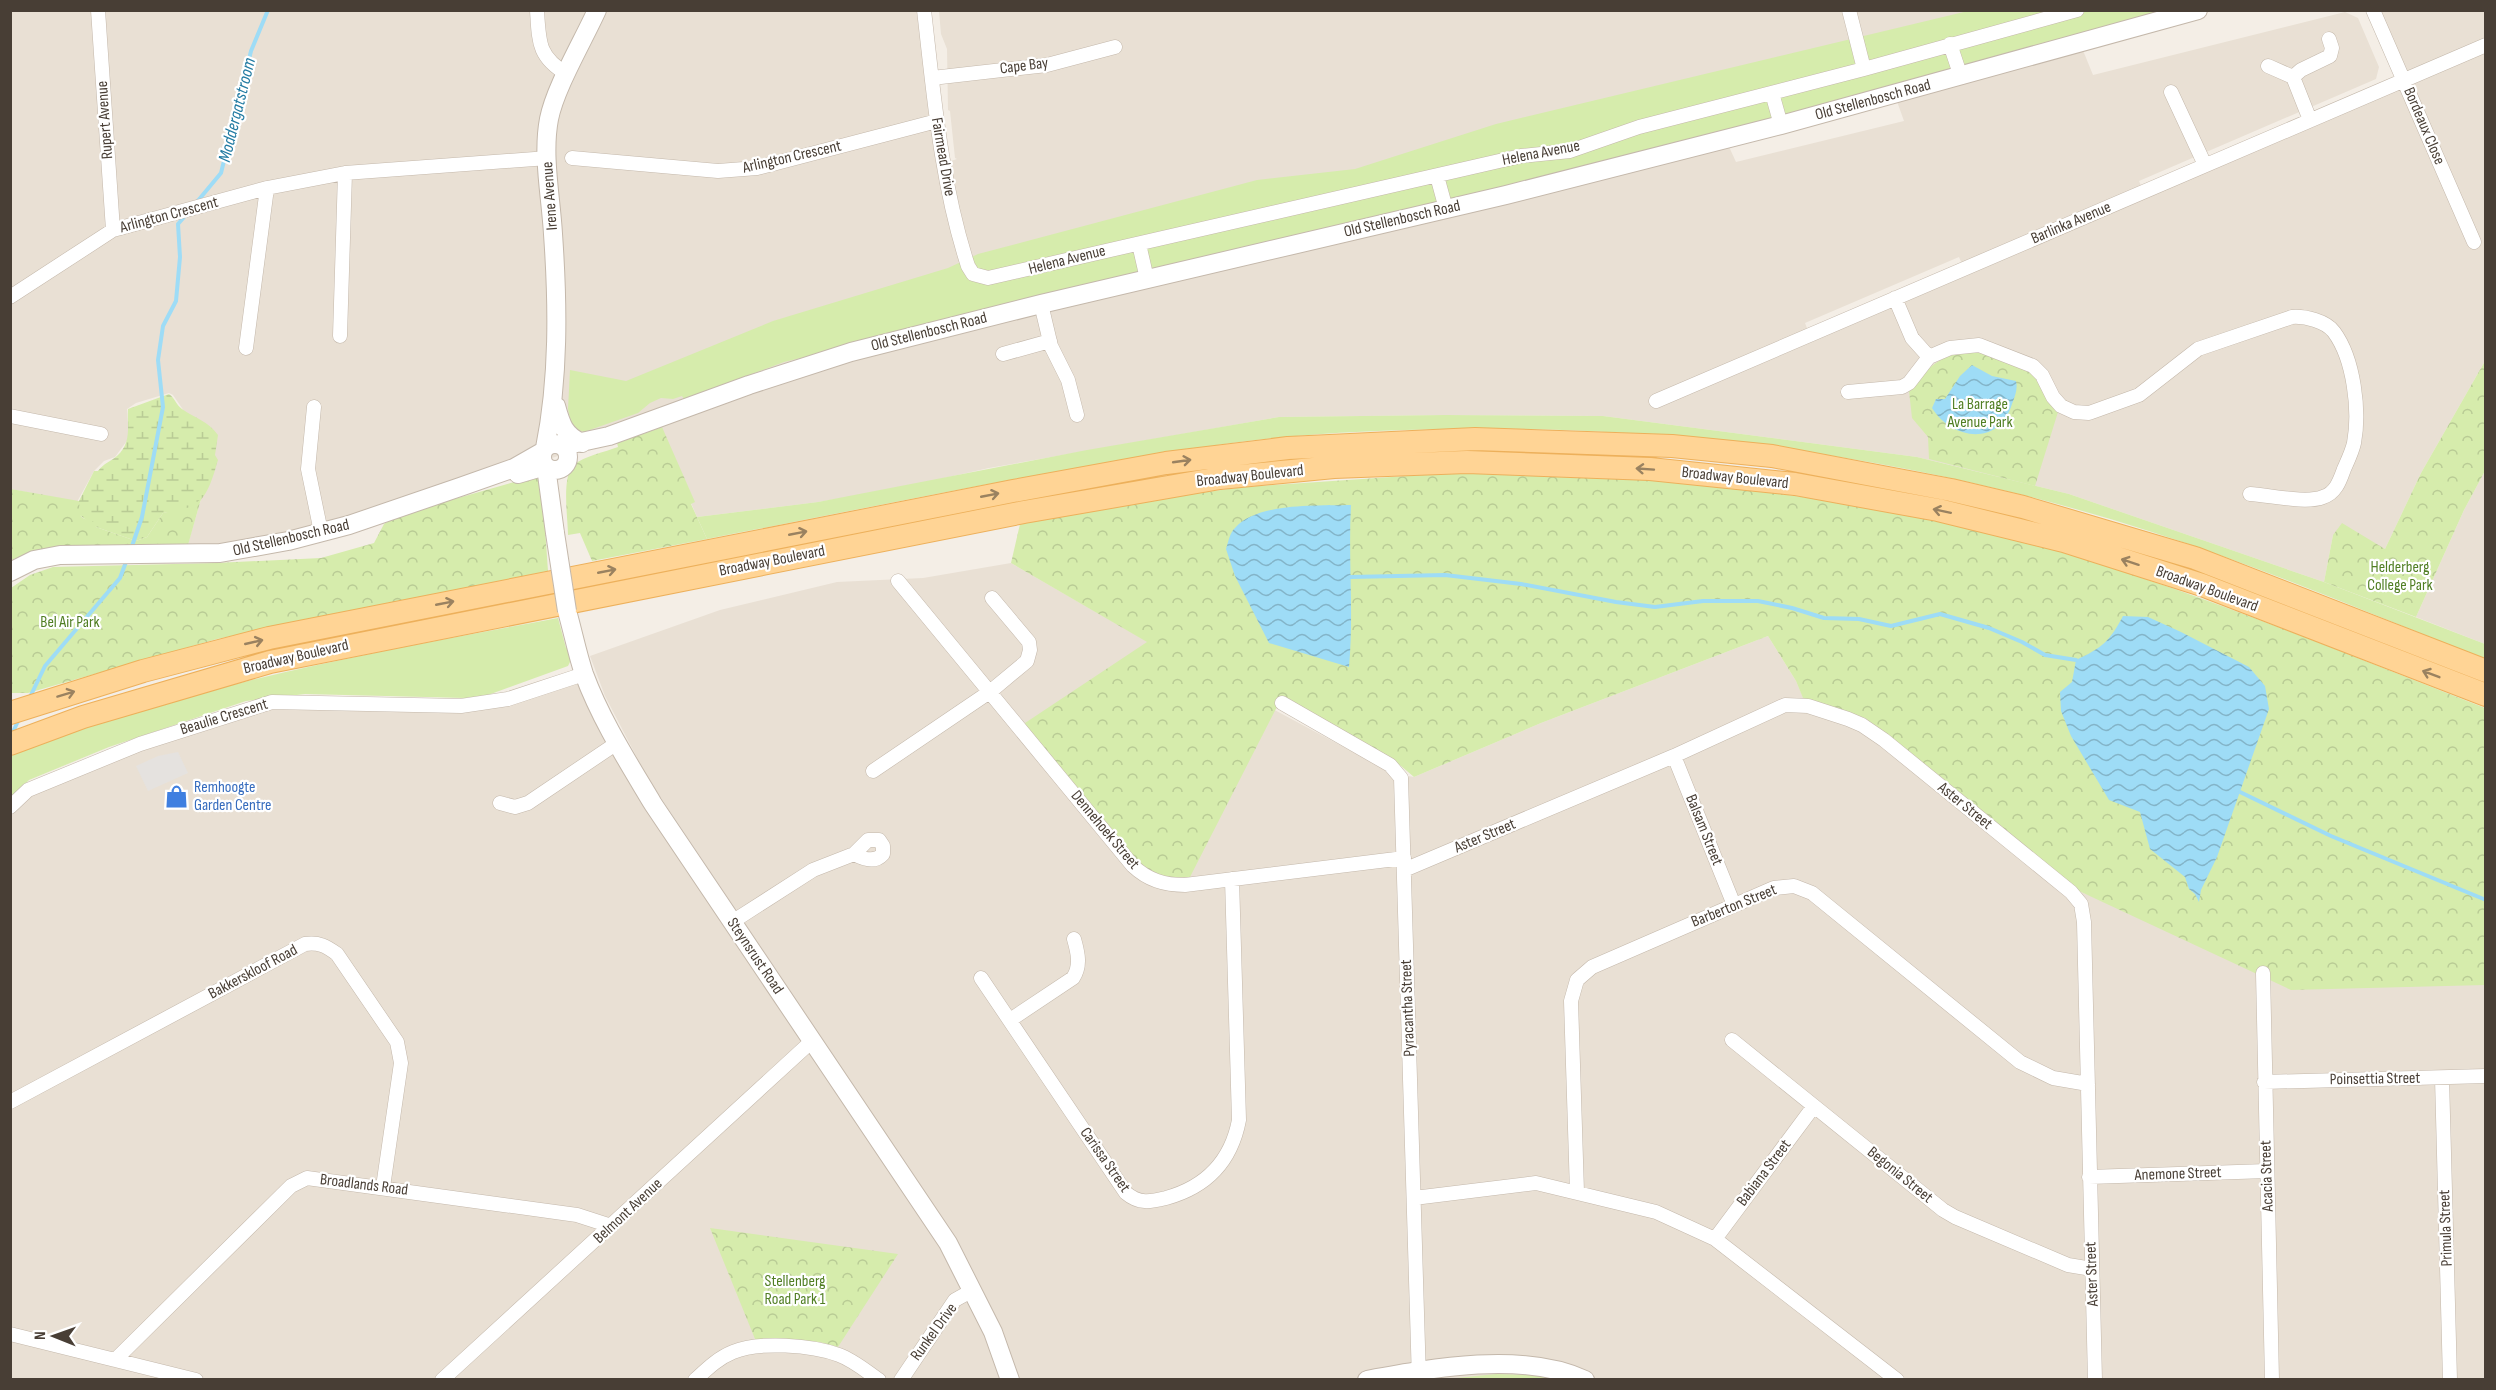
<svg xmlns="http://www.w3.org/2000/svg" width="2496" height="1390" font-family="'Sofia Sans Condensed',sans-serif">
<defs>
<pattern id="wetland-marsh" width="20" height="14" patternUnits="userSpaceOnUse" patternTransform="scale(1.5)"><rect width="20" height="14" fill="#d6ecac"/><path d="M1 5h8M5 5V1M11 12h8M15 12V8" fill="none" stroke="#b9cb95"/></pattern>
<pattern id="park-crowns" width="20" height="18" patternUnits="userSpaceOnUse" patternTransform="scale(1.5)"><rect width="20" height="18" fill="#d6ecac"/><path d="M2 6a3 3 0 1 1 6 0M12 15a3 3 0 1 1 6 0" fill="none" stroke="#b9cb95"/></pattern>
<pattern id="water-waves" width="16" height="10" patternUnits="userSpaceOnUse" patternTransform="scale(1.5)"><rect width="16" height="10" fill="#9edcf6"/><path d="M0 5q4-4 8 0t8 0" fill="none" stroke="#83b4c8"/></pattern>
</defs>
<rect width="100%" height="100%" fill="#f4eee6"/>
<path fill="#e9e0d4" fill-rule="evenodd" d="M10,11H924L942,164L957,159L955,158L950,111L948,110L947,49L941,34L939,11H2198L2080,43L2093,75L2345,12L2358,18L2379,67L2376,79L2139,181L2144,192L2405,80L2374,11H2485V361L2421,473L2385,549L2333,535L2324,582L2069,494L1917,457L1603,416L1445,415L1279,417L989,468L891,490L818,502L697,517L691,503L694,501L658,420L555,457L349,524L185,554L214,455L173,395L169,393L136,403L127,409L129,438L115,457L104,461L94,471L77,502L11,489ZM1894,93L1904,121L1736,162L1725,138ZM1959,257L1964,269L1810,336L1805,323Z
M2485,471V644L2416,617L2464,510Z
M1011,563L1148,642L1392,773L1414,777L1541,723L1768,636L1796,681L1803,697L1865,718L2079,891L2108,903L2485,985V1379H1018L996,1318L961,1247L647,777L605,696L590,656L720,610L837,582L923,578Z
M582,670L604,720L947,1244L1008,1380H11V809L28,791L256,707H461Z"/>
<path fill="#d6ecac" d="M1968,11H2175L1762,122L1429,206L784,362L684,399L682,396L673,399L661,398L650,403L638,413L584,432L572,428L568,409L570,370L626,381L773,321L948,268L978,254L1257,180L1355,169L1496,124Z
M1445,415L1603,416L1917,457L2069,494L2324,582L2485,644V659C2375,616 2265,568 2152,532C1925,459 1687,425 1448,429C1391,430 1332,432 1275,438C1208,445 1142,457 1076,468C952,490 830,515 707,539L697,517L818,502L1087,450L1279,417Z
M558,618L566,648L569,647L571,660L568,666L488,695L466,698L305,694L246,701L109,747L29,780L11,798V756C188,684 371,653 558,618Z"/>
<path fill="url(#wetland-marsh)" d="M169,394C175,398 176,405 182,409C195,418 208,421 218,435L215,455L218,460C213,476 208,500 190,508C183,511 171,512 163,513L147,537L136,541L96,527L78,514L79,501L94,471H98C104,463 110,462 117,456C132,443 127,426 128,409Z"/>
<path fill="url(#park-crowns)" d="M1969,352L1988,354L2027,369L2036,376L2046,398L2058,412L2035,486L1929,459L1928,437L1912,418L1909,391C1928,368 1938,355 1969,352Z
M2485,361V471L2464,510L2416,617L2324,582L2333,535L2342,523L2385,549L2421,473Z
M662,427L695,502L691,504L707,539L592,561L580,533L568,535C568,518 561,476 574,465C584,456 605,452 618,447L617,443Z
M1465,472C1513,473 1561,473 1608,476C1760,487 1911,509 2057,551C2203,594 2344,653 2485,708V985L2291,990L2079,891L1865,718L1803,698L1796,681L1768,636L1541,723L1414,777L1401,766L1282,697L1190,877L1164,878L1142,867L1022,725L1147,642L1011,563L1020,524L1145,500L1244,487Z
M532,477L539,479L542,485L548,571L217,639L28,693H11V588L30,575L53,567L215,563L321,558L374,543L384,524L398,515Z
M11,489L79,501C81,518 76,516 94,522L96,527L136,541L147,537L163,513L191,507L201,499L188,545L62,546L38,550L11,560Z
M710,1228L898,1254L838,1347L820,1342L755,1339Z
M1496,1374L1533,1375L1554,1379L1437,1380Z"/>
<path fill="#e5e2df" d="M178,752L188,773L148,791L136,766L158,756Z"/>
<path fill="url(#water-waves)" d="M1972,365L1992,376L2016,381C2018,389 2015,396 2012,404C1999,447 1952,440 1932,408L1936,399H1945L1960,376Z
M1351,505C1348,559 1354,613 1349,667L1269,643L1235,576L1226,549C1228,543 1230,532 1235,528C1257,502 1319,506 1351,505Z
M2123,616L2148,617L2181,632L2249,667L2265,686L2269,709L2217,857L2201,890L2199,902L2195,894L2189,889L2185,877L2150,849L2140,812L2109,800L2071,736L2061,711L2060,692L2072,682L2076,660C2102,648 2110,641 2123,616Z"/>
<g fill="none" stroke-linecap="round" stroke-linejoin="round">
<path stroke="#9edcf6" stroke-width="4" d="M196,203L221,173L251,51L268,10
M131,549L142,517L163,407L158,360L163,326L176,301L180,257L178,224L185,216
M1350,577L1445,575L1521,584L1616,602L1655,607L1703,601H1758L1792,608L1824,618L1859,619L1891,626L1940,614L1989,628L2022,642L2045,655L2076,660
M30,697L45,666L120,578L126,562
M12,734L19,719
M2240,792L2331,836L2486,900"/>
<defs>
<path id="minor" d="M98,10L113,230
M537,10C539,42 538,57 567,74
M924,10C934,97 941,183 968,266L973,274L988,278L1521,156L1570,151L1639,127L1864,69L2077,10
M1849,10L1864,69
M2373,10L2474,242
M1950,44L1961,77
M2268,66L2293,77L2310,120
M2293,77L2301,70L2330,56L2332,48L2329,39
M932,78L1047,65L1115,47
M2171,92L2205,165
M1772,93L1781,125
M572,158L718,171L757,168L937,121
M1437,176L1446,209
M1139,244L1147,279
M10,297L113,230L267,188L345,173L548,158
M1895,298L1912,338L1929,357
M1041,304L1051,346L1068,380L1077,415
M340,336L345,173
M246,348L267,188
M1003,354L1050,341
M1848,392L1902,387L1909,383L1929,357L1950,348L1979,345L2033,366L2042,375L2053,397L2061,406L2074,412L2089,413L2139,395L2198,349L2292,317C2305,316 2326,321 2334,332C2354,359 2360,411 2354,443C2352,452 2348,460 2344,469C2340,480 2336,493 2323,497C2306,504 2269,495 2250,494
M1656,401L2486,45
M314,407L308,469L321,532
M10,416L101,434
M898,581L1133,866C1148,880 1164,885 1185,885L1404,858
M1282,703L1390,765L1401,778L1419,1380
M1674,756L1734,905
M873,771L991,691L1027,661L1030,650L1029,642L992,598
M500,803L515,807L528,803L617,743
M10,807L28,790L140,744L272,702L461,706L508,699L584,674
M1404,870L1674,756L1785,705L1808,706L1848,719L1862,725L1884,740L2071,892L2081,904L2084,922L2095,1380
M732,922L813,870L854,854L868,840H879L883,846V854C875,863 863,859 854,854
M2263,973L2272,1380
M981,978L1126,1193C1139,1204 1150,1202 1166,1198C1206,1187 1231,1162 1239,1120L1232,879
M1010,1020L1073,978C1081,966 1078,953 1074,939
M1732,1040L1943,1210L1955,1217L2068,1265L2092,1269
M2442,1078L2450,1380
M2264,1082L2486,1076
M10,1102L305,944C319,942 326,946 337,954L397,1042L401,1063L383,1187
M2089,1177L2267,1171
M1577,1192L1571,1001L1577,980L1592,967L1774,888L1794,886L1812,893L2020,1062L2053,1078L2088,1084
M1414,1198L1536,1183L1656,1212L1715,1239L1897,1380
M1715,1239L1814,1106
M10,1334L196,1380
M115,1360L291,1186L307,1178L577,1215L611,1226
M442,1380L812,1041
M695,1380C707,1369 718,1358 733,1352C759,1341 812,1345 839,1355C853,1360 866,1371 879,1380
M901,1380L955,1300L973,1290"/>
<path id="tertiary" d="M556,406C561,424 564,435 582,443
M542 457a13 13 0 1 1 26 0a13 13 0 1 1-26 0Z
M563,446L609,436L749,385L851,352L1041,304L1506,195L1781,125L2198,10
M545,448C559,378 558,305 553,234C551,197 542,156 549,119C555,88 583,41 597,10
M546,467L555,533
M518,474L545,466
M10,572L34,560L60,555L220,553L288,541L349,525L460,487L514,468L542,452
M567,611C573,632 577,653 584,674C601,720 628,762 653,804L948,1243L993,1332L1010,1380
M1367,1380C1432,1368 1523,1351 1585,1380"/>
<path id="primary" d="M10,713L143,671L269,638L1013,491L1166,463L1288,448L1475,439L1672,446L1772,456L1951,490L2023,507L2195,558L2486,671
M10,744L83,717L270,662L1024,512L1220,478L1334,467L1467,462L1650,469L1795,484L1938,510L2064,541L2202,585L2486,695"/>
</defs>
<use href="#minor" stroke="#c4b8ab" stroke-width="15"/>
<use href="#tertiary" stroke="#c4b8ab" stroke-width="20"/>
<use href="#primary" stroke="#edb05b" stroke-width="24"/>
<use href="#minor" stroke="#fff" stroke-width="14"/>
<use href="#tertiary" stroke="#fff" stroke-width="18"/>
<use href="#primary" stroke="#ffd495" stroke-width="22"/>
<defs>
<path id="tertiary-bridge" d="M555,533L567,611"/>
</defs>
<use href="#tertiary-bridge" stroke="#c4b8ab" stroke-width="20" stroke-linecap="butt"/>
<use href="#tertiary-bridge" stroke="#fff" stroke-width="18"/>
</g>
<defs><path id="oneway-shaft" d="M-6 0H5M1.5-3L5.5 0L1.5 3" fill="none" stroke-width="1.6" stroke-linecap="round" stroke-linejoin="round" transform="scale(1.5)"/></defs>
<g stroke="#9a8260">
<use href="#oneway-shaft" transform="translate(1182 461) rotate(-8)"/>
<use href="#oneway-shaft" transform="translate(1645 469) rotate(-176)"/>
<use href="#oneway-shaft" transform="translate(990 495) rotate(-11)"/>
<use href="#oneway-shaft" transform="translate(1942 511) rotate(-168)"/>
<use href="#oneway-shaft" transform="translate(798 533) rotate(-11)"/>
<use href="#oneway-shaft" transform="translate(2130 562) rotate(-162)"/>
<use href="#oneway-shaft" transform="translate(607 571) rotate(-11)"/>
<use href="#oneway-shaft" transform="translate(445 603) rotate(-11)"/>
<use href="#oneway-shaft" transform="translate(254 642) rotate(-13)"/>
<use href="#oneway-shaft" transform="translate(2431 674) rotate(-159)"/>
<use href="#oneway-shaft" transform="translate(66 694) rotate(-17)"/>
</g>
<defs>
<symbol id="shop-bare" viewBox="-9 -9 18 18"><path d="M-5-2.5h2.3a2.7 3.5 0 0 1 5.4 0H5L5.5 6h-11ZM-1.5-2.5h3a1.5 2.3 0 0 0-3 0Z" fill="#3f7fe0" stroke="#fff" stroke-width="2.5" paint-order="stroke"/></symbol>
</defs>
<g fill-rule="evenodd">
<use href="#shop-bare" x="160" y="780" width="33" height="33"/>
</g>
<g text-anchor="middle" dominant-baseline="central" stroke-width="4.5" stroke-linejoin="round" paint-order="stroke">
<g font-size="16" fill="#483e35" stroke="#fff">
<text transform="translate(1024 66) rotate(-7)">Cape Bay</text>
<text transform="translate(1873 100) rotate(-15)">Old Stellenbosch Road</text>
<text transform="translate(105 120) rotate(-94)">Rupert Avenue</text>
<text transform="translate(2424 126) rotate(67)">Bordeaux Close</text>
<text transform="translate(1541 153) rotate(-11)">Helena Avenue</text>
<text transform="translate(792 157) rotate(-13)">Arlington Crescent</text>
<text transform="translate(943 157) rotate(80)">Fairmead Drive</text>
<text transform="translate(550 196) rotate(-94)">Irene Avenue</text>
<text transform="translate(169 215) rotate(-15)">Arlington Crescent</text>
<text transform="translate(1402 219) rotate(-13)">Old Stellenbosch Road</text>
<text transform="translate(2071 223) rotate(-23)">Barlinka Avenue</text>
<text transform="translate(1067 260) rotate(-14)">Helena Avenue</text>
<text transform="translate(929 332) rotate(-14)">Old Stellenbosch Road</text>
<text transform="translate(1250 476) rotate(-6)">Broadway Boulevard</text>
<text transform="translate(1735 478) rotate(6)">Broadway Boulevard</text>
<text transform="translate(291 538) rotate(-13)">Old Stellenbosch Road</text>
<text transform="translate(772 561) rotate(-11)">Broadway Boulevard</text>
<text transform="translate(2207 589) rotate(20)">Broadway Boulevard</text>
<text transform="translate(296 657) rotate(-13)">Broadway Boulevard</text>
<text transform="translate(224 717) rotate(-17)">Beaulie Crescent</text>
<text transform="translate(1965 806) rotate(39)">Aster Street</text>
<text transform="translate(1105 830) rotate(50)">Dennehoek Street</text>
<text transform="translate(1704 830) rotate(68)">Balsam Street</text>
<text transform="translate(1485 836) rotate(-23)">Aster Street</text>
<text transform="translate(1734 906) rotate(-22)">Barberton Street</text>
<text transform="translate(755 956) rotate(56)">Steynsrust Road</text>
<text transform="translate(253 972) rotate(-28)">Bakkerskloof Road</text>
<text transform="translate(1408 1008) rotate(-92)">Pyracantha Street</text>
<text transform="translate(2375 1079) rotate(-1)">Poinsettia Street</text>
<text transform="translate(1105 1160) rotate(55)">Carissa Street</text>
<text transform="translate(1764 1173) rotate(-53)">Babiana Street</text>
<text transform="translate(2178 1174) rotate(-2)">Anemone Street</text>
<text transform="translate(1900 1175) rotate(39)">Begonia Street</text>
<text transform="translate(2267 1176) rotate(-92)">Acacia Street</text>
<text transform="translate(364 1185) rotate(7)">Broadlands Road</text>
<text transform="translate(628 1211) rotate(-43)">Belmont Avenue</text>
<text transform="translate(2446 1228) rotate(-92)">Primula Street</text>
<text transform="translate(2092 1274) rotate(-92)">Aster Street</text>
<text transform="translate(934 1332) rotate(-54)">Runkel Drive</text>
</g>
<g font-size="16" fill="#507e23" stroke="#fff">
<text x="1980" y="404">La Barrage<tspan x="1980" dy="18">Avenue Park</tspan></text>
<text x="2400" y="567">Helderberg<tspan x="2400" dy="18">College Park</tspan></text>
<text x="70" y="622">Bel Air Park</text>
<text x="795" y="1281">Stellenberg<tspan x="795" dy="18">Road Park 1</tspan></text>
</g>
<g font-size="16" fill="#366cbe" stroke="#fff" text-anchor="start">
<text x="194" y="787">Remhoogte<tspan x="194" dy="18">Garden Centre</tspan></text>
</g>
<g font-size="18" font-style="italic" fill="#227ba2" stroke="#fff">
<text transform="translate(237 110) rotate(-76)">Moddergatstroom</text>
</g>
</g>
<rect width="2496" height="1390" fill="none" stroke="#483e35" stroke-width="24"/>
<g transform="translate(54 1336) rotate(271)" stroke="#ffffff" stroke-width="4.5" paint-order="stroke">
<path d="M0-4.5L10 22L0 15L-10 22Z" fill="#483e35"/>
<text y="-9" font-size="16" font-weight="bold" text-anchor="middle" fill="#483e35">N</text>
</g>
</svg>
